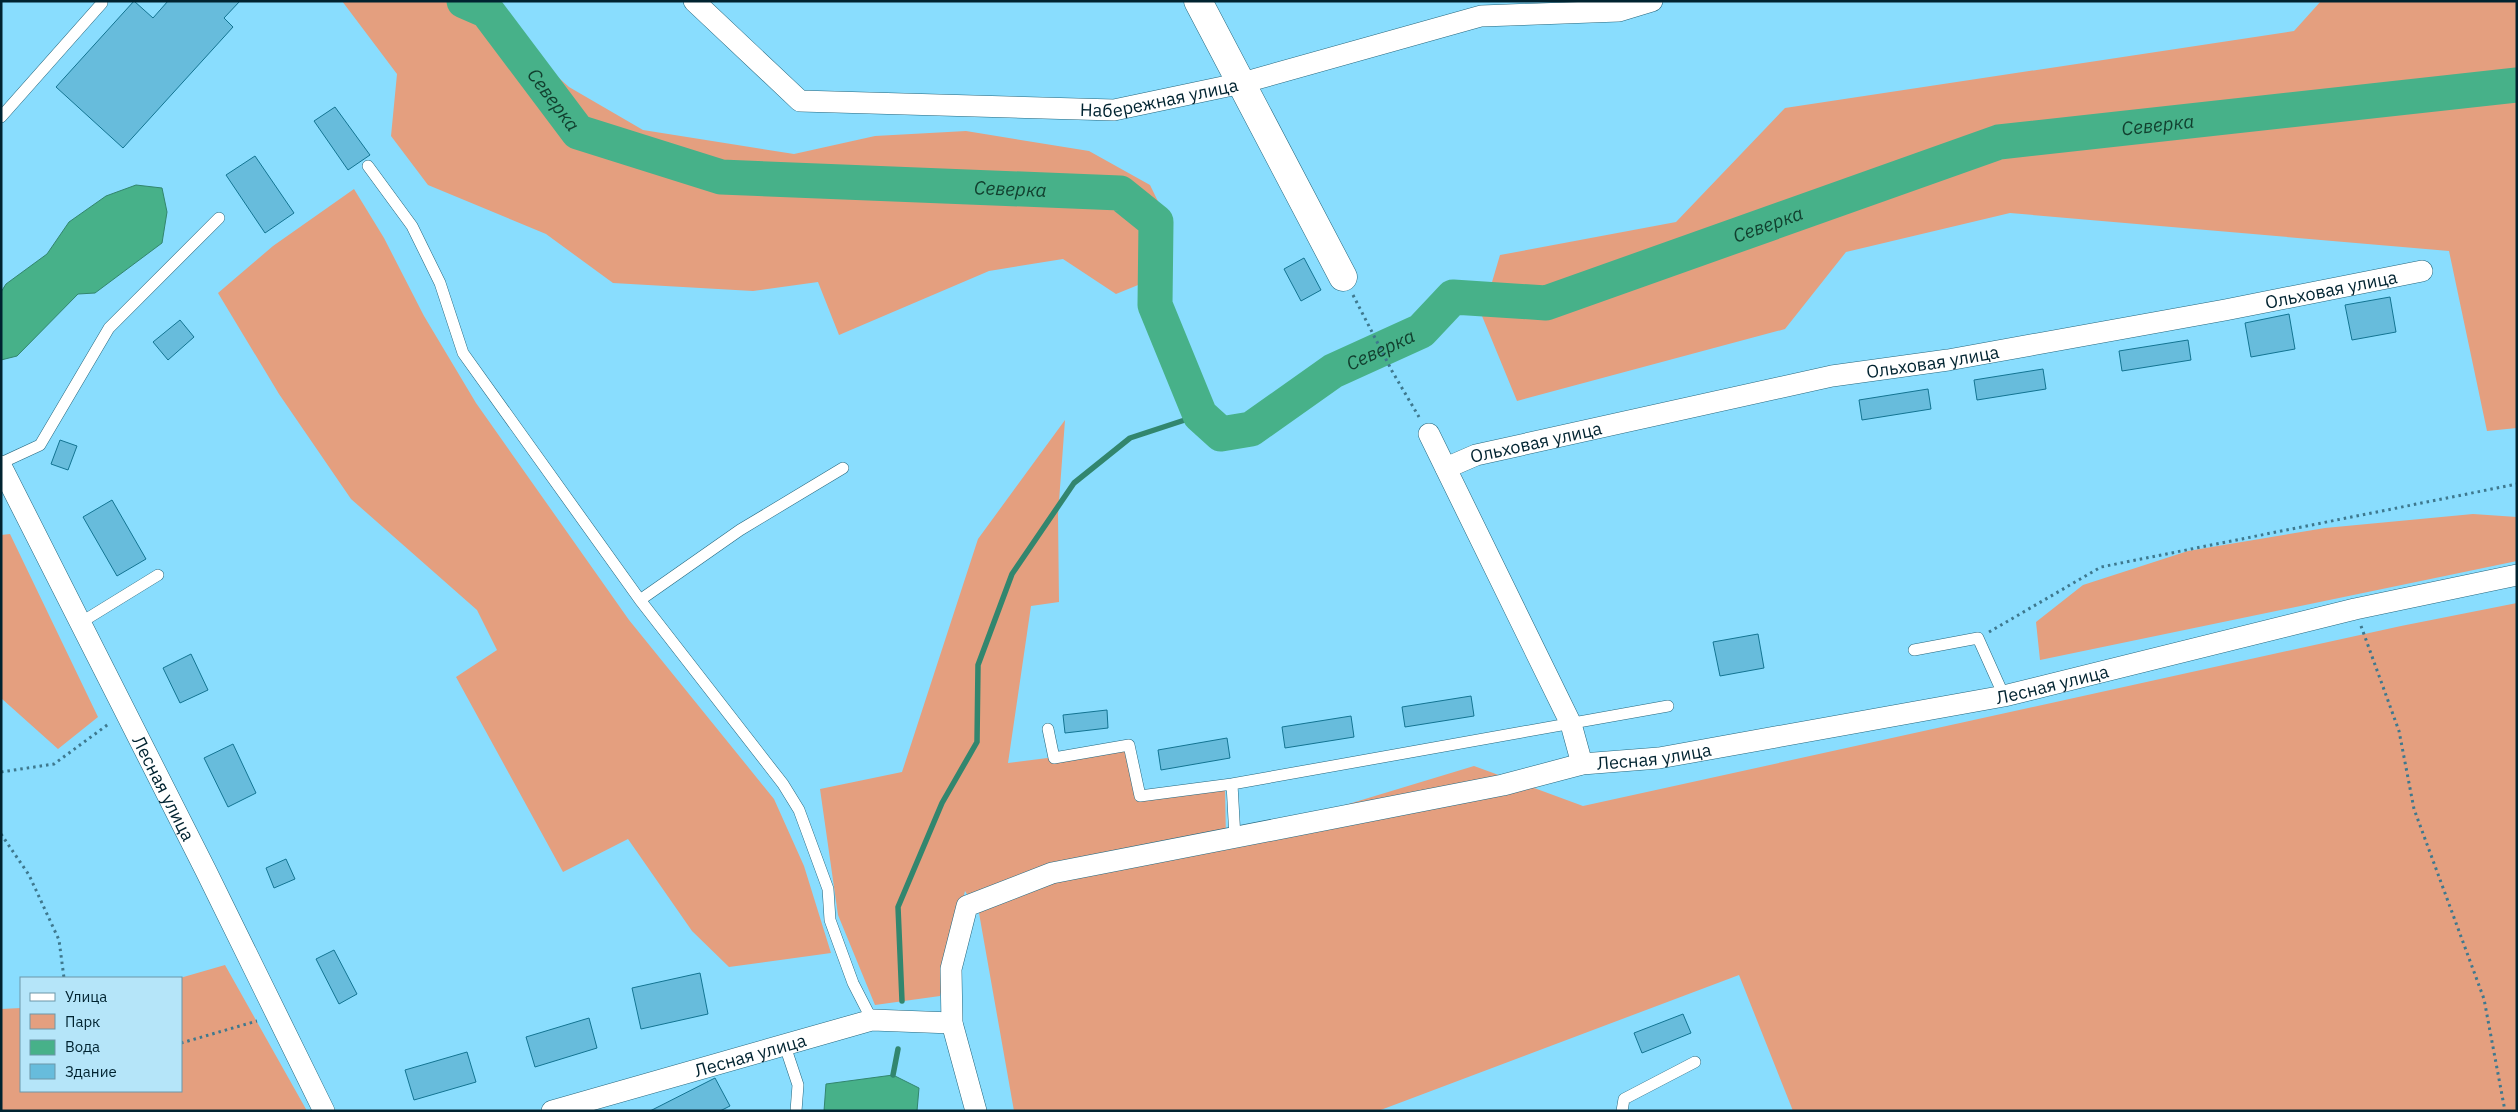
<svg xmlns="http://www.w3.org/2000/svg" width="2518" height="1112" font-family="'IBM Plex Sans',sans-serif">
<rect width="100%" height="100%" fill="#89ddfe"/>
<path fill="#e49f7f" d="M342,1H478L514,38L569,87L643,130L794,154L875,136L966,131L1089,151L1150,185L1171,228L1170,272L1116,294L1063,259L989,271L839,335L818,282L753,291L613,283L546,234L428,185L391,136L397,74Z
M2321,1H2517V428L2487,431L2449,251L2010,213L1846,252L1785,329L1517,401L1482,316L1500,255L1676,222L1785,108L2294,31Z
M354,189L384,238L424,316L476,403L629,620L774,799L804,866L831,953L729,967L692,931L628,839L563,872L456,677L497,650L477,610L351,499L279,394L218,293L273,246Z
M1065,420L1058,515L1059,602L1031,606L1008,763L1126,748L1136,801L1225,788L1226,841L1474,766L1583,806L2401,626L2517,603V1111H1793L1739,975L1378,1111H1014L979,913L965,891L940,996L875,1005L838,915L820,789L902,772L978,539Z
M2473,514L2517,517V561L2040,660L2036,622L2083,585L2188,551L2325,528Z
M10,534L98,717L58,749L1,698V535Z
M225,965L307,1111H1V1009L21,1008V1091H181L180,978Z"/>
<path fill="#47b189" stroke="#32866e" d="M136,185L162,188L167,212L162,243L95,293L78,294L17,356L1,360V292L6,284L47,254L69,222L106,196Z
M893,1075L919,1088L917,1111H824L826,1084Z"/>
<g fill="none" stroke-linecap="round" stroke-linejoin="round">
<path stroke="#32866e" stroke-width="5.5" d="M902,1001L898,907L942,803L977,742L978,665L1012,574L1074,483L1130,438L1200,415
M893,1075L898,1049"/>
<path stroke="#47b189" stroke-width="35" id="s1" d="M464,1L487,11L578,132L721,177L1120,193L1156,222L1155,305L1200,415L1221,434L1251,429L1333,371L1421,331L1453,297L1546,303L1999,142L2517,85"/>
</g>
<path fill="#67bcdc" stroke="#137492" d="M134,1L153,18L168,1H240L224,18L233,27L123,148L56,87Z
M335,107L370,155L348,170L314,121Z
M255,156L294,213L265,233L226,175Z
M1304,258L1321,290L1301,301L1284,269Z
M2390,297L2396,332L2352,340L2345,305Z
M2289,314L2295,349L2251,357L2245,323Z
M180,320L194,337L168,360L153,342Z
M2188,340L2191,360L2122,371L2119,351Z
M2043,369L2046,389L1977,400L1974,380Z
M1928,389L1931,409L1862,420L1859,400Z
M60,440L77,446L68,470L51,464Z
M112,500L146,559L117,576L83,517Z
M1758,634L1764,668L1720,676L1713,642Z
M191,654L208,690L180,703L163,668Z
M1471,696L1474,716L1405,727L1402,707Z
M1107,710L1108,728L1065,733L1063,715Z
M1351,716L1354,737L1285,748L1282,727Z
M1227,738L1230,758L1161,770L1158,750Z
M233,744L256,793L228,807L204,758Z
M286,859L295,879L274,888L266,868Z
M334,950L357,994L339,1004L316,959Z
M700,973L708,1014L641,1029L632,988Z
M1683,1014L1691,1033L1642,1053L1634,1033Z
M589,1018L597,1048L535,1067L526,1037Z
M467,1052L476,1082L414,1100L405,1070Z
M715,1078L730,1106L720,1111H650Z"/>
<g fill="none" stroke-linecap="round" stroke-linejoin="round">
<defs>
<path id="lane" d="M1,117L102,3
M368,166L412,226L440,283L463,353L640,600L783,784L799,810L828,889L830,920L853,983L872,1020
M1,463L40,445L109,328L219,218
M640,600L740,530L843,468
M80,623L158,575
M1914,650L1978,638L2004,696
M1048,729L1054,758L1129,745L1140,796L1232,784L1668,706
M1232,784L1235,838
M784,1043L798,1085L796,1111
M1622,1111L1624,1099L1695,1062"/>
<g id="street">
<path id="s2" d="M694,1L800,101L1114,110L1242,83L1481,16L1619,11L1652,1"/>
<path d="M1429,434L1571,724L1582,764"/>
<path id="s3" d="M1,466L206,871L324,1111"/>
<path id="s4" d="M1446,468L1476,455L1832,376L1948,360L2225,310L2422,271"/>
<path id="s5" d="M552,1111L872,1020L952,1023"/>
<path id="s6" d="M976,1111L952,1023L951,969L967,906L1052,873L1503,785L1582,764L1659,758L2004,696L2355,609L2517,575"/>
</g>
<path id="secondary" d="M1198,1L1343,277"/>
</defs>
<use href="#lane" stroke="#25677e" stroke-width="12"/>
<use href="#street" stroke="#25677e" stroke-width="22"/>
<use href="#secondary" stroke="#25677e" stroke-width="29"/>
<path stroke="#3e788e" stroke-width="3" stroke-dasharray="2.5 4" stroke-linecap="butt" d="M1353,295L1392,371L1419,417
M2361,626L2399,731L2414,809L2484,999L2505,1111
M1989,632L2101,567L2517,484
M1,772L54,764L110,723
M1,834L29,875L59,940L64,978
M181,1043L257,1021"/>
<use href="#lane" stroke="#fff" stroke-width="11"/>
<use href="#street" stroke="#fff" stroke-width="21"/>
<use href="#secondary" stroke="#fff" stroke-width="28"/>
</g>
<g text-anchor="middle" dominant-baseline="central" stroke-width="5" stroke-linejoin="round" paint-order="stroke">
<g font-size="18" fill="#002330" stroke="#b5e5f9">
<text stroke="none"><textPath href="#s2" startOffset="506">Набережная улица</textPath></text>
<text stroke="none"><textPath href="#s4" startOffset="904">Ольховая улица</textPath></text>
<text stroke="none"><textPath href="#s4" startOffset="499">Ольховая улица</textPath></text>
<text stroke="none"><textPath href="#s4" startOffset="94">Ольховая улица</textPath></text>
<text stroke="none"><textPath href="#s6" startOffset="1320">Лесная улица</textPath></text>
<text stroke="none"><textPath href="#s6" startOffset="915">Лесная улица</textPath></text>
<text stroke="none"><textPath href="#s3" startOffset="361">Лесная улица</textPath></text>
<text stroke="none"><textPath href="#s5" startOffset="206">Лесная улица</textPath></text>
</g>
<g font-size="19" font-style="italic" fill="#113f2e" stroke="#b5e5f9">
<text stroke="none"><textPath href="#s1" startOffset="136">Северка</textPath></text>
<text stroke="none"><textPath href="#s1" startOffset="2010">Северка</textPath></text>
<text stroke="none"><textPath href="#s1" startOffset="616">Северка</textPath></text>
<text stroke="none"><textPath href="#s1" startOffset="1605">Северка</textPath></text>
<text stroke="none"><textPath href="#s1" startOffset="1185">Северка</textPath></text>
</g>
</g>
<rect width="2518" height="1112" fill="none" stroke="#002330" stroke-width="5"/>
<rect x="20" y="977" width="162" height="115" fill="#b5e5f9" stroke="#6d97a9"/>
<rect x="30" y="993" width="25" height="8" fill="#ffffff" stroke="#6d97a9"/>
<text x="65" y="1002" font-size="15" fill="#002330">Улица</text>
<rect x="30" y="1014" width="25" height="15" fill="#e49f7f" stroke="#6d97a9"/>
<text x="65" y="1027" font-size="15" fill="#002330">Парк</text>
<rect x="30" y="1040" width="25" height="15" fill="#47b189" stroke="#6d97a9"/>
<text x="65" y="1052" font-size="15" fill="#002330">Вода</text>
<rect x="30" y="1064" width="25" height="15" fill="#67bcdc" stroke="#6d97a9"/>
<text x="65" y="1077" font-size="15" fill="#002330">Здание</text>
</svg>
